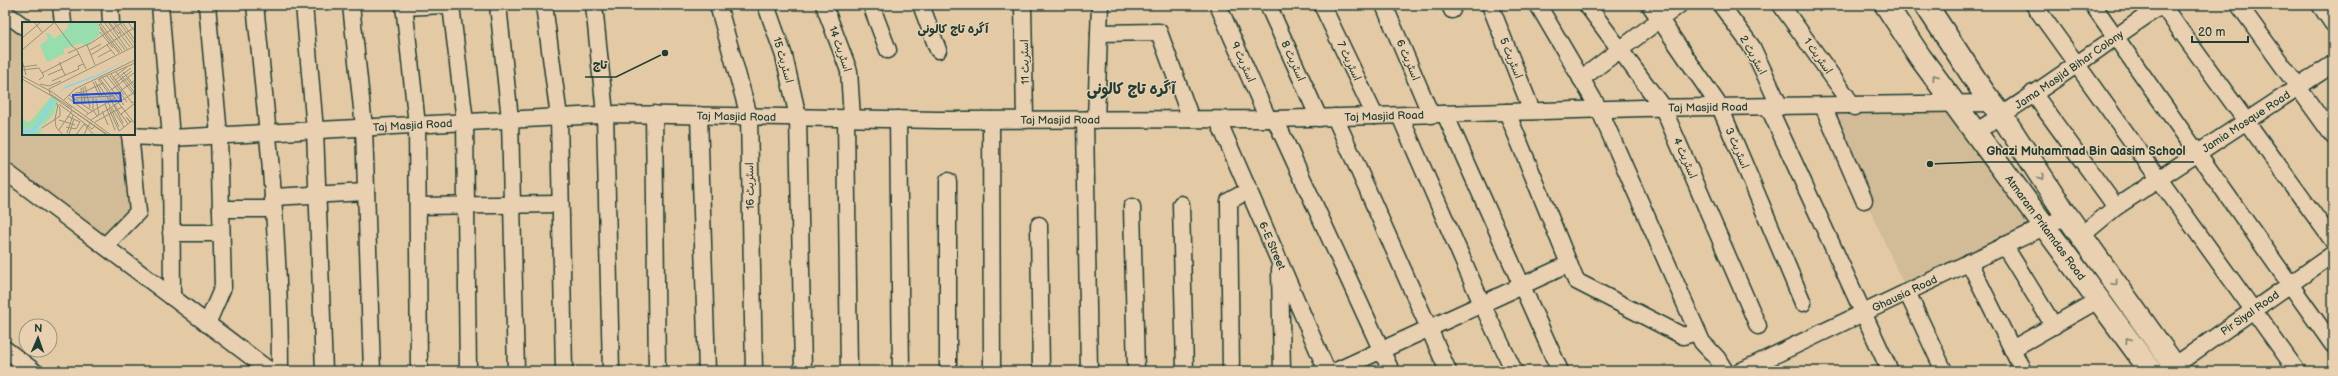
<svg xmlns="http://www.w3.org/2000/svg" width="2338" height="376" font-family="'Balsamiq Sans','Playpen Sans Arabic',sans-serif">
<rect width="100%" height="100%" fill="#e3caa5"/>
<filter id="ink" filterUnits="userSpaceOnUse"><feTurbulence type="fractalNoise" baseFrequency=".025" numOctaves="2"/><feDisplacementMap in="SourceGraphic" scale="8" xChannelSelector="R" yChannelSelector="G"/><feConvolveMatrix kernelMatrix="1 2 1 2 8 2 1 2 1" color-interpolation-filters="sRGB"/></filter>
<g filter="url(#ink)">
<path fill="#d1bc97" d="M5,11L23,25V134H130L138,212L105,246L5,172Z
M1969,105L2054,222L1907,292L1823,106Z"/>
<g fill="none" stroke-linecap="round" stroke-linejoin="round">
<defs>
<g id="minor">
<path d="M61,5L63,23"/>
<path d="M110,5L111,23"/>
<path d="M160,5L171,138L172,297"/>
<path d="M255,5C268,127 280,249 280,371"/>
<path d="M304,5L315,130L324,371"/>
<path d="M351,5L364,127L372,371"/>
<path d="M404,5L417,125L419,371"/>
<path d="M451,5L465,122L468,371"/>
<path d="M498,5L510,119L516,371"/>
<path d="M544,5L559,117L564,371"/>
<path d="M594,5L605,114L611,371"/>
<path d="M718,5L749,116L754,371"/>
<path d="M766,5L784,56L798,117L803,371"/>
<path d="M824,5L849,71L852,118"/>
<path d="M871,5L888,50"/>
<path d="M921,5L938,50"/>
<path d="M1023,5L1025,120"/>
<path d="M1218,5L1268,119"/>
<path d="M1268,5L1319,118"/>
<path d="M1322,5L1375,116"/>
<path d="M1384,5L1431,115"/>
<path d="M1450,5L1452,10"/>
<path d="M1490,5L1532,111"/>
<path d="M1538,5L1599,109L1702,342L1717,358L1725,371"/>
<path d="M1587,5L1663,108L1758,326"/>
<path d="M1650,5L1720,107L1803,303"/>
<path d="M1721,5L1752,47L1780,107"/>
<path d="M1781,5L1854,107"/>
<path d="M2034,5L2297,371"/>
<path d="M2093,5L2333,345"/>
<path d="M2239,5L2333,136"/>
<path d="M2320,5L2333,24"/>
<path d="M404,7L445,5"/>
<path d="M5,13L23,26"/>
<path d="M1099,33L1159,32L1191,119"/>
<path d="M1581,79L1679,5"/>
<path d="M2033,93L2116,207"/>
<path d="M1823,106L1864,200"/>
<path d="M1769,108L1890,371"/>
<path d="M1507,112L1576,281L1683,336L1697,332"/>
<path d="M654,114L657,371"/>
<path d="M1445,114L1560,371"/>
<path d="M699,115L707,371"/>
<path d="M1400,116L1482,304L1514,371"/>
<path d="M1335,117L1448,371"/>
<path d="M846,118L849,371"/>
<path d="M898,119L901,371"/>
<path d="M1275,119L1391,371"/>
<path d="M991,120L992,371"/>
<path d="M1085,120L1089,371"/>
<path d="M1096,120L1100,5"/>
<path id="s1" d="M1218,120L1327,371"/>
<path id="s2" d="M1975,132C2039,93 2100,47 2162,5L2333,241"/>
<path id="s3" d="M130,136L171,138L617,114L938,120L1275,119L1642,108L1991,103"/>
<path d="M5,171L270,371"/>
<path d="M273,197L366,192"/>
<path d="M1181,204L1185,371"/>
<path d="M418,206L560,204"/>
<path d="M1132,207L1136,371"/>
<path d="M221,209H273"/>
<path d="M1039,225L1041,371"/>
<path d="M171,233H221"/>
<path id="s4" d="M2081,236L2116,207L2333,64"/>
<path d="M2004,245L2054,326"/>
<path d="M105,246L138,212L130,134"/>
<path d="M1969,262L2023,371"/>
<path d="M1280,269L1282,371"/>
<path d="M1907,292L1944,371"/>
<path d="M207,324L223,287L219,135L207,5"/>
<path d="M5,349L34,371"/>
<path d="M2012,349L2098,300"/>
<path d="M948,371V181"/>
<path d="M1231,371L1229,201L1249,190"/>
<path d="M1336,371L1569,264"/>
<path id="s5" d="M1741,371L2067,216"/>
<path id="s6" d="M2167,371L2333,254"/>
</g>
<g id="secondary">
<path id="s7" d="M1886,5L1920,57L2151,371"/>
<path d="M1926,5L1984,93L2002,116L2065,213L2178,371"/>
</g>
</defs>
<use href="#minor" stroke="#1f3d34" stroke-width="19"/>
<use href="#secondary" stroke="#1f3d34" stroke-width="25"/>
<use href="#minor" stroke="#e8d0b0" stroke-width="16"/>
<use href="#secondary" stroke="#e8d0b0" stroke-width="22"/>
</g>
<defs><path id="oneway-chevron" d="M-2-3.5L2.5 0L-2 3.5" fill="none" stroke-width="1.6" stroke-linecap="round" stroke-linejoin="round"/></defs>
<g stroke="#797f6c">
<use href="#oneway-chevron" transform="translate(1935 77) rotate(-126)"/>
<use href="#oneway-chevron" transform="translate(2041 177) rotate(57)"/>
<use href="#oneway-chevron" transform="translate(2115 283) rotate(54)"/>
<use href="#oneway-chevron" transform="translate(2128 340) rotate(-126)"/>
</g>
</g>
<g text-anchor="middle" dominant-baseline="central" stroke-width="3" stroke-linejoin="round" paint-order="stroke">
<g font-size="11" fill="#1f3d34" stroke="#e8d0b0">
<text transform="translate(840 49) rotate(71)">اسٹریٹ 14</text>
<text transform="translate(1753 55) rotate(61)">اسٹریٹ 2</text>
<text transform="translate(1818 56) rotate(55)">اسٹریٹ 1</text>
<text transform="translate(1511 58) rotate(68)">اسٹریٹ 5</text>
<text transform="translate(783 60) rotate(74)">اسٹریٹ 15</text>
<text transform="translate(1408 60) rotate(67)">اسٹریٹ 6</text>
<text transform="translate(1293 61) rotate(66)">اسٹریٹ 8</text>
<text transform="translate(1349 61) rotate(65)">اسٹریٹ 7</text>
<text transform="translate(1025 62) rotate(-91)">اسٹریٹ 11</text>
<text transform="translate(1243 62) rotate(66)">اسٹریٹ 9</text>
<text stroke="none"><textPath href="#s2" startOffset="113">Jama Masjid Bihar Colony</textPath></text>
<text stroke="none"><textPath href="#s3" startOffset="1579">Taj Masjid Road</textPath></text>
<text stroke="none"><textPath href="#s3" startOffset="607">Taj Masjid Road</textPath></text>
<text stroke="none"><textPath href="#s3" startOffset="1255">Taj Masjid Road</textPath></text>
<text stroke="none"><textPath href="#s3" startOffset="931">Taj Masjid Road</textPath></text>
<text stroke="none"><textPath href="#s4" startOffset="201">Jamia Mosque Road</textPath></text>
<text stroke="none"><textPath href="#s3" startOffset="283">Taj Masjid Road</textPath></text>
<text transform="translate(1737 148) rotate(67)">اسٹریٹ 3</text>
<text transform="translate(1685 158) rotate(67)">اسٹریٹ 4</text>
<text transform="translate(750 186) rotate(-91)">اسٹریٹ 16</text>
<text stroke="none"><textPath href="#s7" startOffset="274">Atmaram Pritamdas Road</textPath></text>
<text stroke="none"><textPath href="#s1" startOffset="137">6-E Street</textPath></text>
<text stroke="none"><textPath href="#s5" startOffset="181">Ghausia Road</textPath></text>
<text stroke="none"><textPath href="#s6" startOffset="101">Pir Siyal Road</textPath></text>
</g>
<g font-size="12" font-weight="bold" fill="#1f3d34" stroke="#e8d0b0">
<text x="953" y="29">آگرہ تاج کالونی</text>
</g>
<g font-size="15" font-weight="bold" fill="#1f3d34" stroke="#e8d0b0">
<text x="1131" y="89">آگرہ تاج کالونی</text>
</g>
</g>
<g transform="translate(22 22)">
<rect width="113" height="113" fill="#e3caa5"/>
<path d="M47,0H76L78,12L64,24L59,21L42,27V32L25,40L18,23L26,17L24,11H27L32,17L45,7ZM29,75L32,76L14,103L9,107L0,108V94L4,100L9,99ZM33,77L36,79L32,91L19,106L21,109H17L20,113H0L14,109L25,98L15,106Z" fill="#97deac"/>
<path d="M113,33L76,54L44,66L36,72L14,109L0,113V108H8L14,103L28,80L44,64L77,52Z" fill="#8ad5ea"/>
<path fill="none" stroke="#959278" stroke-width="1" d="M12,0L20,10M81,0L77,3L98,30M82,0L103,28M86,0L105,27M87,0L97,12M91,0L99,11M93,0L111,24M97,0L113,22M100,0L113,18M106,0L113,10M33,1L50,24L55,28L64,47M79,2L100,29M78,6L89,21M78,10L91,26M97,10L108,25M0,16L19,0M89,21L97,31M65,23L73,43M85,23L93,33M0,28L33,0M68,28L79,22M46,31L69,21L101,0M69,33L113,5M76,35L89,28M0,38L4,53M37,40L43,53M0,45L15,43M0,48L17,46L22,54L17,58M94,50L113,74M101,50L113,64M20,51L57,32M89,52L110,81L112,80M26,53L40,47M0,54L30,70L89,113M85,54L105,80M88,54L102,73M100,54L112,70M81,56L102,83M91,56L105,45M0,57L28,73L86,113M76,57L89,74M77,57L113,41M78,57L113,102M105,57L113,67M93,58L109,46M30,59L57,47L56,44L62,42M73,59L80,74M71,60L78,75M95,60L110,49M18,62L27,64L39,59M76,62L87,78M63,64L68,86M61,65L63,81M59,66L60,81M89,68L112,51M53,71L62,70L81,61M47,73L70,89M93,73L113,58M87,74L101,101M46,76L66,91M54,76L91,74M71,76V88L75,94M74,77L77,93M41,79L53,67L113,38M86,80L97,105M60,81L79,80M37,82L66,104L62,113M83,82L93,108M92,82L99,93M36,83L33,97L34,105L41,113M44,84L85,113M50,86L28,72L27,67L113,24M90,86L102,105M87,87L97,109L110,99M80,89L86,103M64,93L93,76M45,94L58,100M37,98L53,103M69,98L113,70M69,100L66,104L70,107L73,104M73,100L100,85M108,100L104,95L109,100M62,102L72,113M106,102L99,92L112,82M44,105L54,107L58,100M20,106L38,94V86L34,81M37,108L50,89M45,111L51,93M47,112L52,97M54,113L62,102"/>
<path fill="#1d4ed8" fill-opacity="0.15" stroke="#1d4ed8" stroke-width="2" d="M98,71L99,79L52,81L51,73Z"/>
<rect width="113" height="113" fill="none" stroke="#1f3d34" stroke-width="2"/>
</g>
<path fill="none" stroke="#1f3d34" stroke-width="1.5" d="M665 53L616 77H585M1930 164L1978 162H2194"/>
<g fill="#1f3d34" stroke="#e8d0b0" stroke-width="1.5">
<circle cx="665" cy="53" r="4"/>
<circle cx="1930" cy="164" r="4"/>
</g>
<g font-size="12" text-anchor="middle" font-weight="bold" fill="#1f3d34" stroke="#e8d0b0" stroke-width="3" stroke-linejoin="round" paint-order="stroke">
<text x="600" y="69">تاج</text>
<text x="2086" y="155">Ghazi Muhammad Bin Qasim School</text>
</g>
<rect width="2338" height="376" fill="none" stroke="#e8d0b0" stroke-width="20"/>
<rect x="10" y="10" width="2318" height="356" fill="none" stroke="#1f3d34" stroke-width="1.5" filter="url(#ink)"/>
<g transform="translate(38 338) rotate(2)"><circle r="19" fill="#e8d0b0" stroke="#98957e"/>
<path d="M0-3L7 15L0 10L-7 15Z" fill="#1f3d34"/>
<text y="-6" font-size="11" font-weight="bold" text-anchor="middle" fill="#1f3d34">N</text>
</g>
<path d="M2192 36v6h56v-6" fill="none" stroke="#1f3d34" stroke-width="2"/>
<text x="2198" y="36" font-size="12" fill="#1f3d34" stroke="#e8d0b0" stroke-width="3" paint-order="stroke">20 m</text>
</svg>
